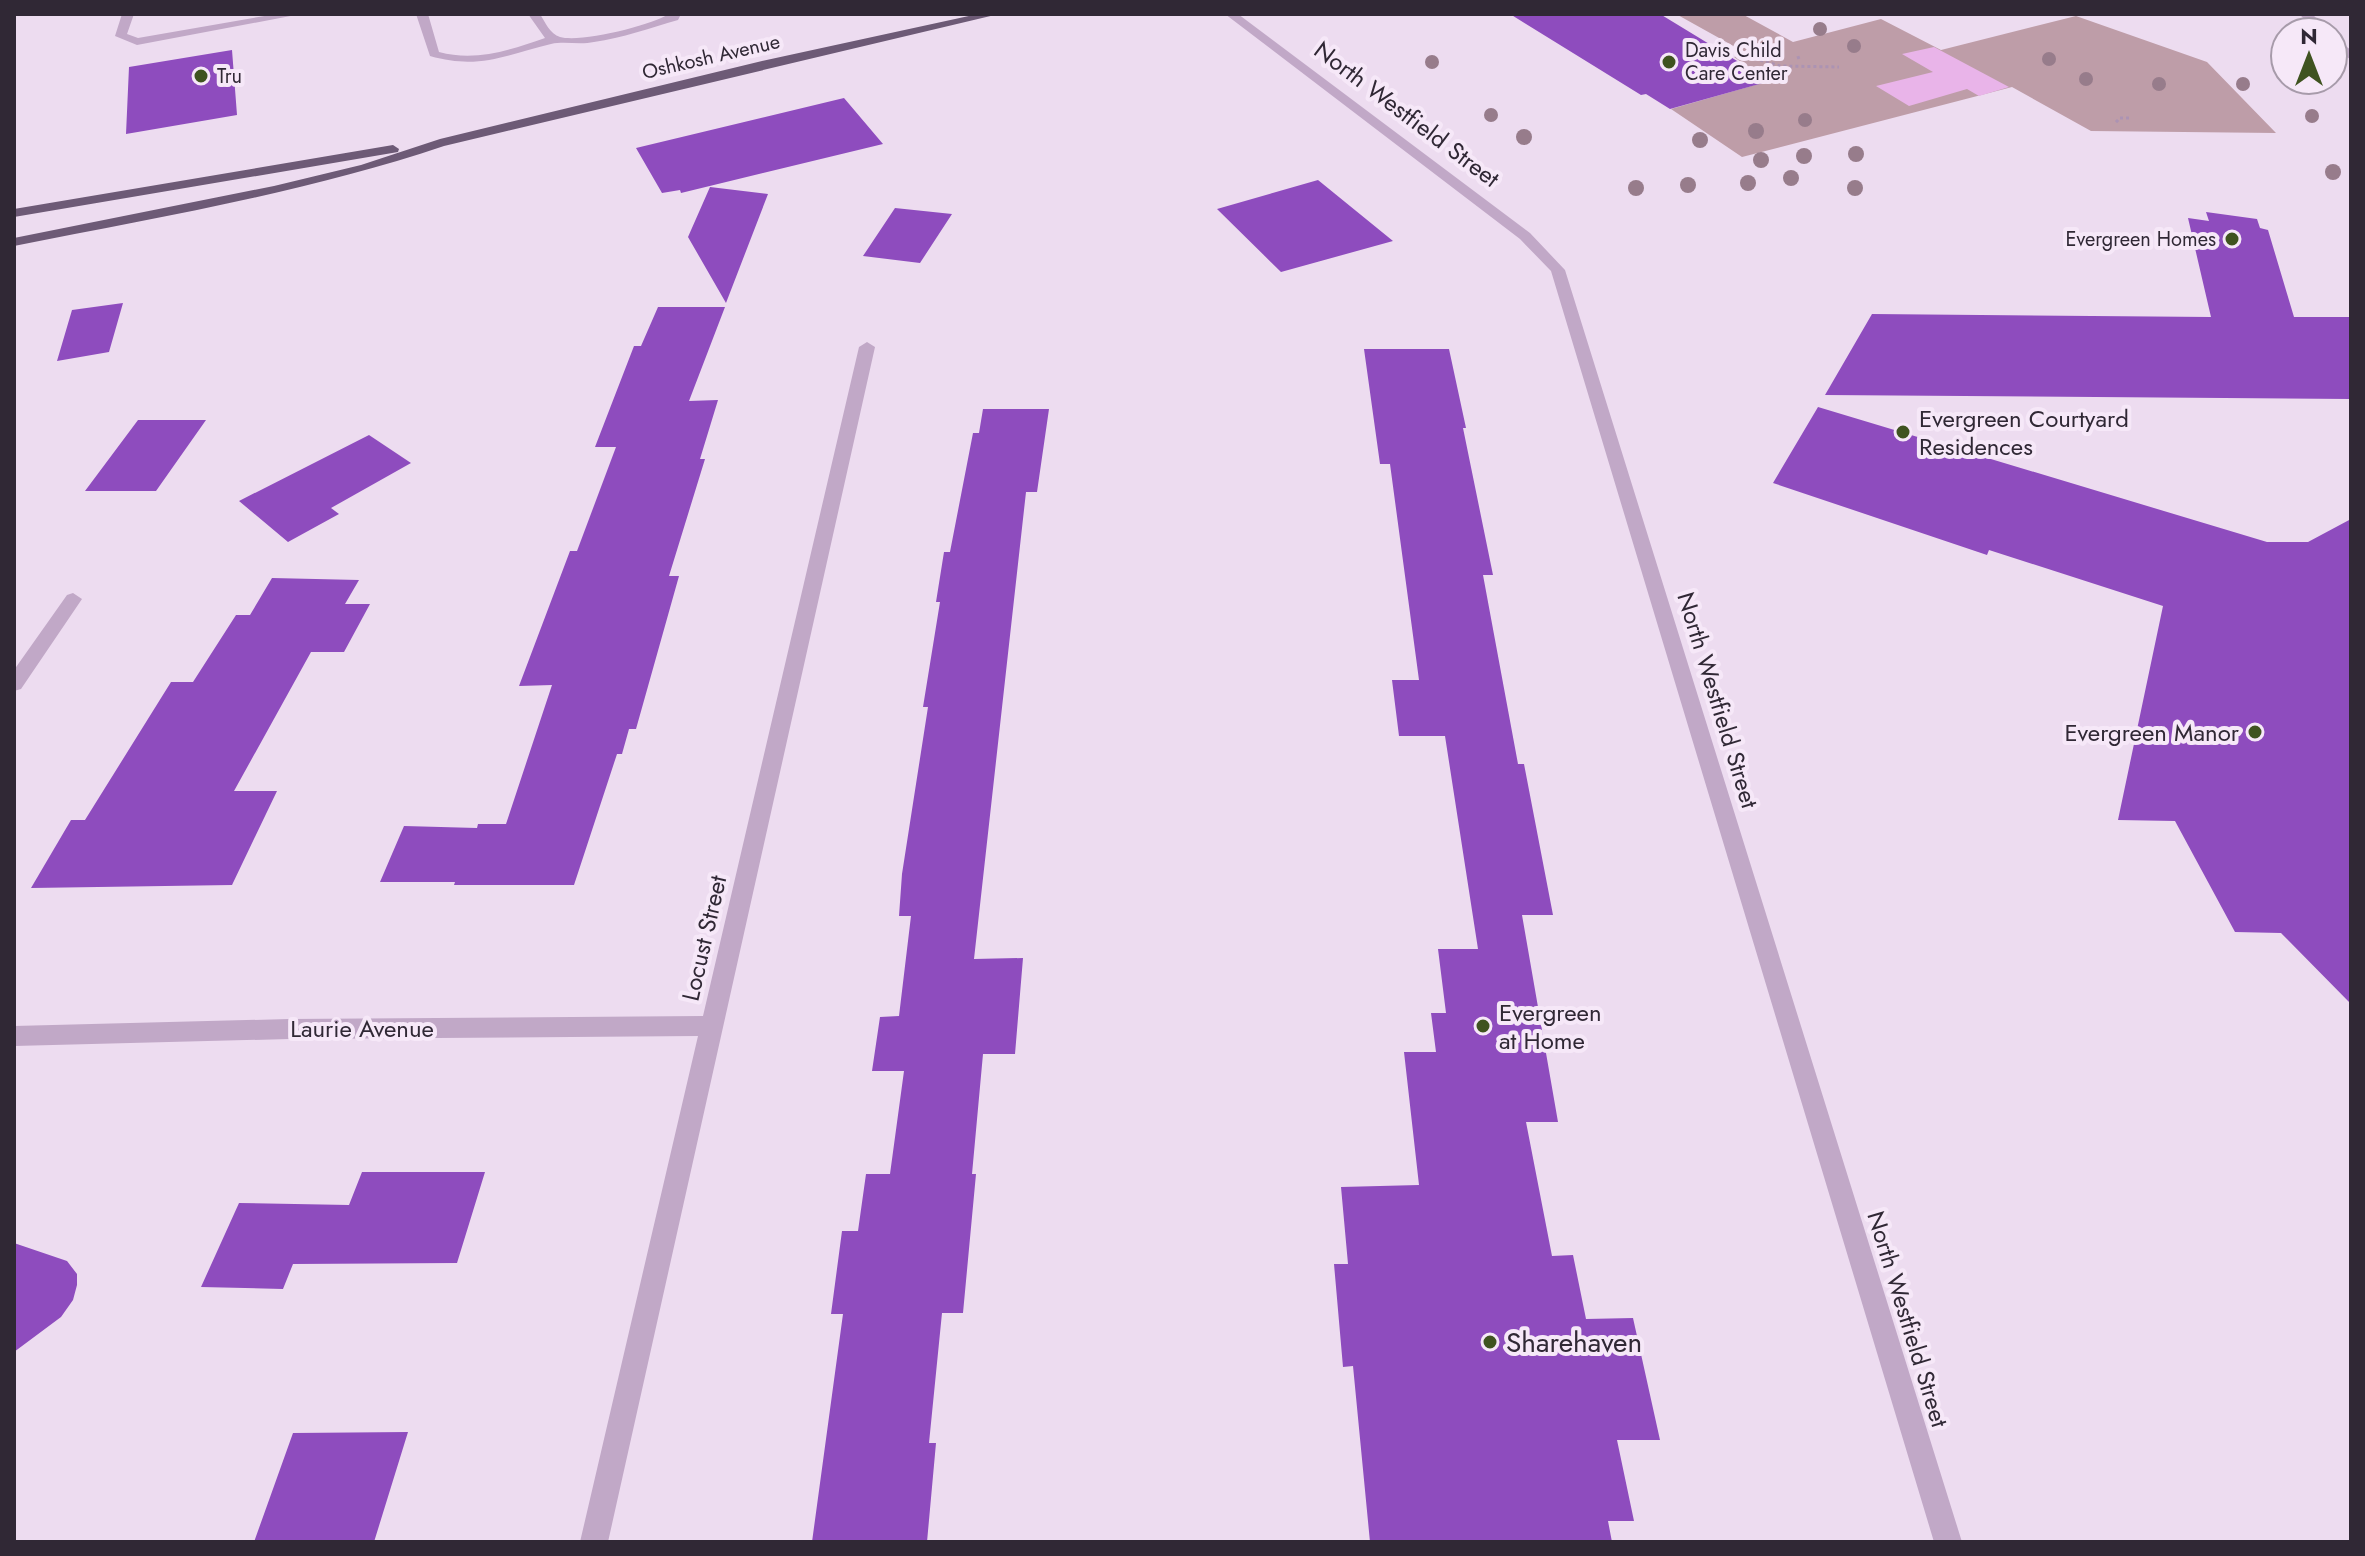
<svg xmlns="http://www.w3.org/2000/svg" width="2365" height="1556" font-family="Jost,sans-serif">
<rect width="100%" height="100%" fill="#eddcf0"/>
<path fill="#be9da8" d="M1676,14H1742L1793,42L1881,19L1941,50L2076,16L2207,62L2276,133L2091,131L2012,87L1742,157L1671,109L1769,81L1734,57L1746,53Z"/>
<path fill="#e9b4e9" d="M1934,47L2009,87L1979,96L1967,89L1909,106L1876,86L1933,72L1902,54Z"/>
<path fill="#8e4cbe" d="M1510,14H1660L1770,81L1670,109L1646,94L1641,95Z
M232,50L237,115L126,134L129,67Z
M844,98L883,144L681,193L680,190L662,193L636,148Z
M1318,180L1393,241L1281,272L1217,209Z
M710,187L768,194L726,303L688,237Z
M895,208L952,214L920,263L863,256Z
M2206,212L2257,219L2260,228L2268,230L2294,317H2351V399L1825,395L1872,314L2211,317L2188,218L2209,221Z
M123,303L109,352L57,361L72,310Z
M658,307H725L689,401L718,400L700,459H705L669,576H679L636,729H629L622,754H617L574,885H454L455,882H380L404,826L477,828L478,824H506L552,685L519,686L570,551H577L616,447H595L634,346H641Z
M1364,349H1449L1466,428H1463L1493,575H1483L1518,764H1524L1553,915H1522L1558,1122H1526L1552,1256L1573,1255L1586,1319L1633,1318L1660,1440H1617L1634,1521H1608L1612,1542H1370L1353,1366L1343,1367L1334,1264H1348L1341,1187L1419,1185L1404,1052H1436L1431,1013H1446L1438,949H1478L1445,736H1399L1392,680H1419L1390,464H1380Z
M1818,407L2267,542H2308L2351,519V1004L2281,933L2235,932L2175,821L2118,820L2163,606L1989,550L1987,555L1773,483Z
M983,409H1049L1037,492H1026L974,959L1023,958L1015,1054H983L972,1174H976L963,1313H942L929,1443H936L927,1542H812L843,1314H831L842,1231H858L866,1174H890L904,1071H872L880,1017L899,1016L911,916H899L902,874L928,707H923L940,602H936L944,552H950L973,433H979Z
M138,420H206L156,491H85Z
M369,435L411,463L331,508L339,514L288,542L239,501Z
M272,578L359,580L345,604H370L344,652H311L234,791H277L232,885L31,888L71,820H85L171,682H193L236,615H250Z
M362,1172H485L457,1263L293,1264L283,1289L201,1287L239,1203L349,1205Z
M14,1243L67,1261L77,1274V1285L73,1300L61,1317L14,1352Z
M408,1432L374,1542H254L293,1433Z"/>
<g fill="none" stroke-linecap="round" stroke-linejoin="round">
<path stroke="#ac93b3" stroke-width="3" stroke-dasharray="3 3" stroke-linecap="butt" d="M1743,55L1780,66L1839,67
M1797,58L1800,57
M2120,118H2129
M2116,120L2120,124"/>
<path fill="#c1a8c7" fill-rule="evenodd" d="M122,14H134L127,34L138,38L276,14H301L137,45L115,36Z
M416,14H428L439,52C476,62 510,50 545,38L528,14H540C545,22 550,34 560,37C581,43 652,25 669,14H681L678,20C650,28 622,38 594,42C580,45 564,41 551,44C505,55 479,70 430,56Z
M1225,14H1238L1530,233L1565,270L1962,1542H1934L1551,271L1520,239Z
M2299,14H2312L2331,32H2318Z
M2333,37L2351,50V60L2333,46Z
M867,342L875,347L608,1542H580L698,1036L289,1039L14,1046V1026L289,1019L703,1016L859,347Z
M73,593L82,599L21,689L14,691V670L67,595Z"/>
<path fill="#6d5a76" fill-rule="evenodd" d="M978,14H999L444,146C304,193 159,217 14,246V238L274,186L361,165L440,139L762,61Z
M393,145L399,149L398,152L14,217V209Z"/>
</g>
<g fill="#977c8b">
<circle cx="1820" cy="29" r="7"/>
<circle cx="1854" cy="46" r="7"/>
<circle cx="2049" cy="59" r="7"/>
<circle cx="1432" cy="62" r="7"/>
<circle cx="2086" cy="79" r="7"/>
<circle cx="2159" cy="84" r="7"/>
<circle cx="2243" cy="84" r="7"/>
<circle cx="1491" cy="115" r="7"/>
<circle cx="2312" cy="116" r="7"/>
<circle cx="1805" cy="120" r="7"/>
<circle cx="1756" cy="131" r="8"/>
<circle cx="1524" cy="137" r="8"/>
<circle cx="1700" cy="140" r="8"/>
<circle cx="1856" cy="154" r="8"/>
<circle cx="1804" cy="156" r="8"/>
<circle cx="1761" cy="160" r="8"/>
<circle cx="2333" cy="172" r="8"/>
<circle cx="1791" cy="178" r="8"/>
<circle cx="1748" cy="183" r="8"/>
<circle cx="1688" cy="185" r="8"/>
<circle cx="1636" cy="188" r="8"/>
<circle cx="1855" cy="188" r="8"/>
</g>
<g fill="#3f5320" stroke="#f6e8f8" stroke-width="3">
<circle cx="1669" cy="62" r="8"/>
<circle cx="201" cy="76" r="8"/>
<circle cx="2232" cy="239" r="8"/>
<circle cx="1903" cy="432" r="8"/>
<circle cx="2255" cy="732" r="8"/>
<circle cx="1483" cy="1026" r="8"/>
<circle cx="1490" cy="1342" r="8"/>
</g>
<g text-anchor="middle" dominant-baseline="central" stroke-width="8" stroke-linejoin="round" paint-order="stroke">
<g font-size="20" fill="#302835" stroke="#f6e8f8" text-anchor="start">
<text x="1685" y="50">Davis Child<tspan x="1685" dy="23">Care Center</tspan></text>
<text x="217" y="76">Tru</text>
<text x="2216" y="239" text-anchor="end">Evergreen Homes</text>
</g>
<g font-size="20" fill="#302835" stroke="#f6e8f8">
<text transform="translate(711 57) rotate(-13)">Oshkosh Avenue</text>
</g>
<g font-size="24" fill="#302835" stroke="#f6e8f8">
<text transform="translate(1407 114) rotate(37)">North Westfield Street</text>
<text transform="translate(1718 700) rotate(73)">North Westfield Street</text>
<text transform="translate(704 938) rotate(-77)">Locust Street</text>
<text x="362" y="1028">Laurie Avenue</text>
<text transform="translate(1908 1319) rotate(73)">North Westfield Street</text>
</g>
<g font-size="24" fill="#302835" stroke="#f6e8f8" text-anchor="start">
<text x="1919" y="418">Evergreen Courtyard<tspan x="1919" dy="28">Residences</tspan></text>
<text x="2239" y="732" text-anchor="end">Evergreen Manor</text>
<text x="1499" y="1012">Evergreen<tspan x="1499" dy="28">at Home</tspan></text>
</g>
<g font-size="28" fill="#302835" stroke="#f6e8f8" text-anchor="start">
<text x="1506" y="1342">Sharehaven</text>
</g>
</g>
<rect width="2365" height="1556" fill="none" stroke="#302835" stroke-width="32"/>
<g transform="translate(2309 56)"><circle r="38" fill="#f6e8f8" stroke="#a79baa" stroke-width="2"/>
<path d="M0-6L14 30L0 20L-14 30Z" fill="#3f5320"/>
<text y="-12" font-size="22" font-weight="bold" text-anchor="middle" fill="#302835">N</text>
</g>
</svg>
